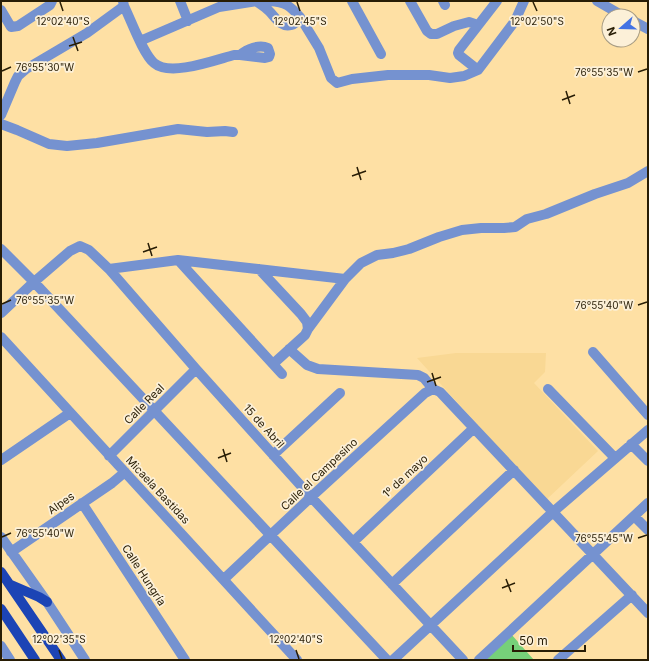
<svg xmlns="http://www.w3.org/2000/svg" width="649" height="661" font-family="Inter,sans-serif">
<rect width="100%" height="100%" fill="#fee0a4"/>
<path fill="#f9d894" d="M456,353H546L545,372L534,383L598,451L546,500L417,358Z"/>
<path fill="#76d079" d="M511,634L534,660H483Z"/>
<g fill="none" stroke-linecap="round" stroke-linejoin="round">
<path stroke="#7592d0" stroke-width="10" d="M180,1L188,21
M256,1C260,4 265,7 269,11C275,17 281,28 291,25C296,24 298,21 300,17C290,6 286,2 270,1
M352,1L381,54
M410,1L427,31L431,34H437L454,26L469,22L478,25
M443,1L445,5
M597,1L623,16
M124,6C131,20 143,54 154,63C170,77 215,60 234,55H240L265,58L269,57L270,54L268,48C259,44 247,49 240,55
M1,10L11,27L18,26L50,5L52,1
M300,17L319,48L331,78L337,83L352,79L388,75H429L450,78L464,76L478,70L515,21L524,1
M633,21L648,29
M140,41L219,7L257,1
M478,70L459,55L458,53L459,50L497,1
M1,115L15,82L18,76L26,69L87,33L124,6L123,1
M1,124L17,130L49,144L67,146L97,143L178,129L207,132L225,131L233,132
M1,249L34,282L387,660
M178,260L282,374
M109,269L178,260L345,279
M259,269L301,314L307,322L308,329
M1,313L34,282L70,251L80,246L89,250L109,269L196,369L311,497L463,660
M1,337L297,660
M289,349L307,365L318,369L418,375L424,378L433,389L440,392L648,613
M593,352L648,415
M273,364L305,335L308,329L345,279L361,263L377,255L393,253L409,249L439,237L462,230L481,228H504L515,227L527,219L546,214L595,194L628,183L648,171
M548,389L615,458
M631,444L648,461
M273,455L340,393
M109,456L196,369
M1,460L70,413
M82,503L185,660
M634,516L648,530
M1,537L47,602L85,660
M353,542L474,428
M11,552L112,483L125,472
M224,579L311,497L425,393L433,389
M392,584L514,470
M1,646L10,660
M393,660L553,512L648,430
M479,660L648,503
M558,660L632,595"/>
<path stroke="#1c44b5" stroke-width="10" d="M1,572L61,660
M11,585L39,597L47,602
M1,609L35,660"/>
</g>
<path fill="none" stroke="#281d05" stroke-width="1.5" d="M60,2L63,11M297,2L300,11M533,2L537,11M73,37L78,51M69,46L82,42M2,71L11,67M638,72L647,69M566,91L570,104M562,100L575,95M357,167L361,180M352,176L366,171M148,243L152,256M143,252L157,247M2,304L11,300M638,305L647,302M432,373L436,386M427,382L441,377M223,449L227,462M218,458L231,453M2,537L11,533M638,538L647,535M506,579L511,592M502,588L515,583M59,650L62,659M296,650L299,659"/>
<g text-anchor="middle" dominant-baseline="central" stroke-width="3.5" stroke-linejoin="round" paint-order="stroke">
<g font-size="11" fill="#281d05" stroke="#fcf0d8">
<text transform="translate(144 404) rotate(-45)">Calle Real</text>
<text transform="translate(264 426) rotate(48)">15 de Abril</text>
<text transform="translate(319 474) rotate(-43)">Calle el Campesino</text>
<text transform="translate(405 476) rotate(-43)">1º de mayo</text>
<text transform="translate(158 490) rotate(47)">Micaela Bastidas</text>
<text transform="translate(61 503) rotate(-35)">Alpes</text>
<text transform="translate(144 575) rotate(57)">Calle Hungría</text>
</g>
</g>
<g font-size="10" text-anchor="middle" fill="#281d05" stroke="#fcf0d8" stroke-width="3.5" stroke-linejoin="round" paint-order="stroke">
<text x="300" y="25">12°02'45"S</text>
<text x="63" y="25">12°02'40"S</text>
<text x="537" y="25">12°02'50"S</text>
<text x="45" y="71">76°55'30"W</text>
<text x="604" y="76">76°55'35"W</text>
<text x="45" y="304">76°55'35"W</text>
<text x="604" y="309">76°55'40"W</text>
<text x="45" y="537">76°55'40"W</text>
<text x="604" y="542">76°55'45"W</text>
<text x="59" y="643">12°02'35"S</text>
<text x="296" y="643">12°02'40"S</text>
</g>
<rect width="649" height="661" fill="none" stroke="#281d05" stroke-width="4"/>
<g transform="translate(621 28) rotate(250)"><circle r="19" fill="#fcf0d8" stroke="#a79c84"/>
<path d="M0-3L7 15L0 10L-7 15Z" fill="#4372e3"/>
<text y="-6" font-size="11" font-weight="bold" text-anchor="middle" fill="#281d05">N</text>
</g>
<path d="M513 645v6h72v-6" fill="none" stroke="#281d05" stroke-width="2"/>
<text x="519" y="645" font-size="12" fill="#281d05" stroke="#fcf0d8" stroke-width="3" paint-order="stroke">50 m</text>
</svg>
